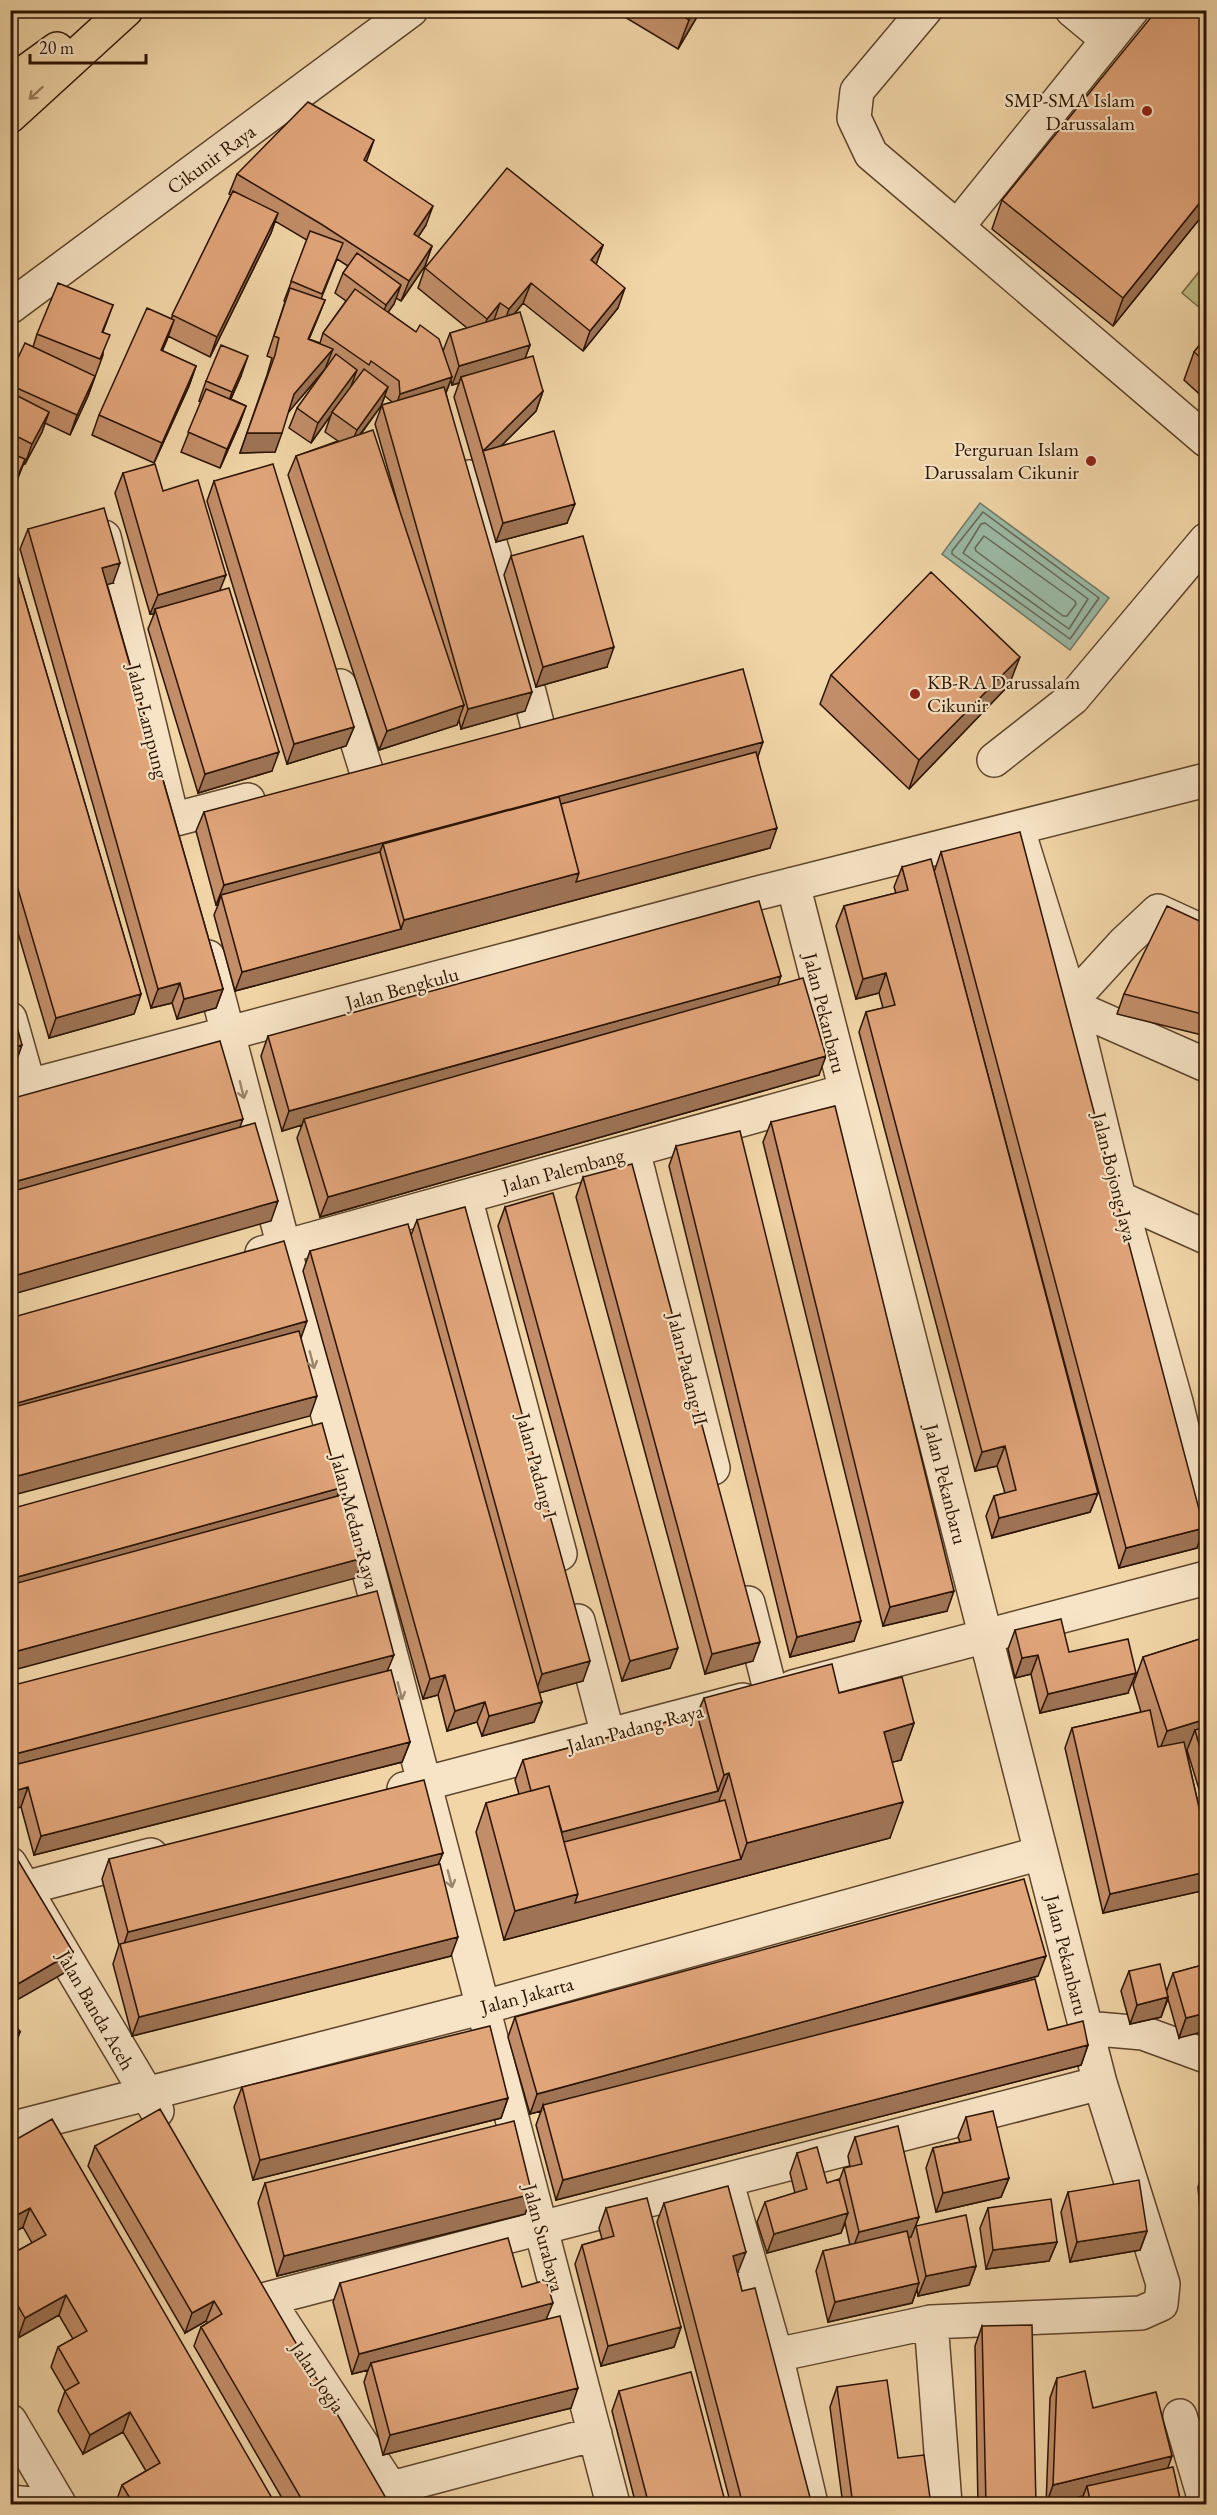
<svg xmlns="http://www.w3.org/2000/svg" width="1217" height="2515" font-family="'EB Garamond',serif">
<rect width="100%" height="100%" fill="#f2d6a8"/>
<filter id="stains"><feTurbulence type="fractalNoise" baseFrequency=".00333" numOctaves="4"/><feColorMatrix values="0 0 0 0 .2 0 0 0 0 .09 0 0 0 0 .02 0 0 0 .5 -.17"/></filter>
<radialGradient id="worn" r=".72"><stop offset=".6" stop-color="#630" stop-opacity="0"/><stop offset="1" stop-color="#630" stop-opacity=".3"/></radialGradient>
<path fill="#bdbd85" stroke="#746843" stroke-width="1.5" d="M1206,263V313L1182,293Z"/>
<path fill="#9bb9a6" stroke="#6e7764" stroke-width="1.5" d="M980,503L1109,598L1070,650L942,554Z"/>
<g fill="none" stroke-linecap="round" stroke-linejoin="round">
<path stroke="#636654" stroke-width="1.5" d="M983,512L1099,598L1070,639L952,554V551Z
M985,523L1088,599L1069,629L963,553L981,524Z
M984,536L1075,601L1076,604L1067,616H1063L976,551L975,548Z"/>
<defs>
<path id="minor" d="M925,10L857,91L854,118L871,154L957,227
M1072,10L1108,40
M1132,10L957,227L1206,440
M10,307L411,10
M469,477L494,556L538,727
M104,537L171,814
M340,686L366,770
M994,760L1073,698L1206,540
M172,820L248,800
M1018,830L1071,1001L1119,1198L1176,1402L1206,1527
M208,957L613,2504
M1071,1001L1125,942L1158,911L1206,933
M1072,1006L1206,1065
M10,1019L29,1086
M10,1091L762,892L1206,780
M633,1150L713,1468
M465,1197L560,1554
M1119,1198L1206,1237
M262,1253L845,1091
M748,1603L771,1693
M578,1621L608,1735
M793,1687L1206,1578
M404,1789L743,1700
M10,1864L157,2111
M25,1888L151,1855
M1086,2028L1143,2033L1206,2056
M10,2129L484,2007L1041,1853
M726,2180L776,2355L811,2504
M267,2299L1100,2083
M273,2308L401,2504
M931,2322L945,2504
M776,2355L931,2322L1141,2313L1161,2304L1163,2284L1100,2083L793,884
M1180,2416L1206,2504
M10,2421L59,2504
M392,2488L595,2434
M10,2502L32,2504"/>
<path id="highway" d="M10,83L57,49
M10,116L126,10"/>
</defs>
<use href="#minor" stroke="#5d442b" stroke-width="36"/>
<use href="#highway" stroke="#2b1301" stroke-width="36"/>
<use href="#minor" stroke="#f7e4c6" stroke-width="33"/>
<use href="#highway" stroke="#f2d6a8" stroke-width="33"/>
</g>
<path fill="#c28e69" stroke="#2b1301" stroke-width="1.5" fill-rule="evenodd" d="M613,10H701L678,49Z
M366,162L426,225L418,237L432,246L425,266L401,301L396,298L394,304L388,312L443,351L450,333L467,328L418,288L425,268L603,245L596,264L618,308L583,351L523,303L515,313L530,345L525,358L543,391L536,411L501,446L567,523L496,542L454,397L459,383L452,385L451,380L446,393L525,711L461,729L459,720L457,725L379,750L288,475L296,456L338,441L325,432L331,415L311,443L289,428L297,408L325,370L288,412L275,452L240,453L267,375L272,358L267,356L285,302L284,301L307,240L275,221L271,233L210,357L168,336L162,351L196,366L189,386L154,463L92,435L99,415L171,319L231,195L229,194L237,174ZM337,259L348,266L343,273L335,293L346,301L323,333L320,343L309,339L325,300L321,299ZM385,396L392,402L382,405L375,424L399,508L361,434L381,406Z
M1002,200L1206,211L1113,326L992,229Z
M113,305L103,332V355L88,396L70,435L45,423L42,432L25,464L24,463L10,496V375L33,347L37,334Z
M1206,337V400L1184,380L1194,352Z
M241,376L231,399L246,406L239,425L220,468L181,452L201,402L199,401L206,381Z
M123,473L163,491L220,590L272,771L198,793L148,629L154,614H150L115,493Z
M214,481L354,727L346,746L287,764L207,501Z
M28,529L113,583L107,584L223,989L216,1008L177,1019L172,1003L151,1008L20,549Z
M10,549L141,994L134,1014L49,1038L10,906Z
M511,556L607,667L536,687L504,575Z
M831,675L1009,685L909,789L820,704Z
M758,757L770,848L235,991L214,915L218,905H216L196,831L204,812Z
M941,852L1197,1548L1119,1568L934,872Z
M902,867L1098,1493L1090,1512L992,1538L986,1516L994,1496L1005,1493L997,1466L975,1471L859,1032L866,1012L883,1008L879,993L856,999L836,926L844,906L896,893L894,887Z
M1206,924V1036L1117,1014L1124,994Z
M778,985L819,1075L320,1217L297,1138L302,1125L282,1131L261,1056L268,1036Z
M771,1122L947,1611L883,1626L763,1142Z
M676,1146L854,1641L790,1657L669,1166Z
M583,1177L753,1661L705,1674L576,1197Z
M505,1207L670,1668L622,1681L498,1226Z
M417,1220L583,1681L539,1693L542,1702L534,1722L482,1736L477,1722L447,1731L438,1695L423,1699L303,1271L310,1251L411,1235Z
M1015,1630L1069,1652L1128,1693L1040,1713L1031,1674L1015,1678L1008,1649Z
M1206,1637V1812L1187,1750H1186L1206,1838V1890L1103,1913L1065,1748L1072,1728L1141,1712L1133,1685L1143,1657Z
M388,1670L410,1742L402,1762L34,1855L21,1807L10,1810V1686Z
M839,1693L914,1723L901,1760L892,1762L890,1838L504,1940L476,1832L486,1803L519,1794L515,1780L523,1760L697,1714L704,1698Z
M443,1853L438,1864L451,1956L132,2036L113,1964L119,1945L102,1879L109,1859Z
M1206,1964L1179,2038L1168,1999L1161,2017L1130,2024L1121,1991L1129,1971L1167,1990L1173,1973Z
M1038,1976L859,2024L1048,2030L1088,2045L1081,2065L556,2200L536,2125L541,2111L530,2114L508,2037L515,2017Z
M242,2087L508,2098L501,2118L253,2180L234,2107Z
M966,2117L1009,2178L1001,2197L936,2212L926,2168L933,2148L960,2142L958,2137Z
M855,2137L919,2217L916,2225L976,2266L969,2285L918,2296L917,2289L912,2303L828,2322L816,2271L823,2251L850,2245L845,2223L841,2233L767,2253L757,2222L765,2202L795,2193L790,2173L797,2153L827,2183L839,2181L844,2168L850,2167L848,2156Z
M10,2143L276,2505H115L122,2485L146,2471L123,2432L83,2454L58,2411L65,2391L51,2367L58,2347L73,2339L59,2315L18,2338L10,2325V2255L32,2243L23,2227L10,2235Z
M95,2146L390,2505H286L194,2346L201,2327L208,2323L206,2321L185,2333L88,2166Z
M1205,2167H1206V2270H1205L1198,2187Z
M265,2183L532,2194L525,2214L277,2276L258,2203Z
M1068,2192L1147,2231L1140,2250L1070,2262L1061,2212Z
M664,2203L738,2272H737L742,2291L812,2505H731L657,2222Z
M606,2208L681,2327L674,2347L601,2366L575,2264L582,2245L602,2239L599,2228Z
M988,2208L1057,2242L1049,2261L986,2269L980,2228Z
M340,2283L522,2287L547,2319L571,2408L383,2455L364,2382L368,2370L352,2374L333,2302Z
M982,2326L1036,2505H978L975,2346Z
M1057,2378L1168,2468L1181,2503L1199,2505H1080L1083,2496L1046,2505L1050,2398Z
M837,2387L898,2458L931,2505H843L830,2407Z
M619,2391L726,2505H636L612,2411Z"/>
<path fill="#9e7455" stroke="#2b1301" stroke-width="1.5" d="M694,10H701L678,49L689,20Z
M374,140L367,160L356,180L364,160Z
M1206,195V211L1113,326L1123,298Z
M433,206L426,225L407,254L414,234Z
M278,213L271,233L210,357L217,337Z
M603,245L596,265L591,260Z
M432,246L425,266L401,301L409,281Z
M531,283L523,303L502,329L509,309Z
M401,285L394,304L379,325L386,305Z
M625,288L618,308L583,351L590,331Z
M325,300L317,320L301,358L308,339Z
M500,303L493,323L480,339L487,319Z
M174,320L167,340L154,370L161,350Z
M530,345L523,364L461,377L459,383L452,385L459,366Z
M333,349L325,369L287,414L294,394Z
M248,356L241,376L225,412L232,392Z
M196,366L189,386L154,463L162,443Z
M357,370L350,389L332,412L331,415L311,443L318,423Z
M95,376L88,396L70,435L77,415Z
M452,377L444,397L393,414L400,394Z
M388,387L381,406L349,449L357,430Z
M543,391L536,411L486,461L483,451Z
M246,406L239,425L220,468L227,449Z
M49,412L42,432L25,464L32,444Z
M247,433H282L275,452L240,453Z
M25,459L18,478L10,496V494Z
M575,504L567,523L496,542L503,523Z
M120,563L113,583L95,588L102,568Z
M226,575L218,595L155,609L154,614H150L158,595Z
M614,647L607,667L536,687L543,667Z
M1020,657L1009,685L909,789L919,760Z
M532,692L525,711L461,729L468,709Z
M464,705L457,725L379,750L387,731Z
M354,727L346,746L287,764L294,744Z
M763,742L756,762L383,844L376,863L221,895L218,905H216L224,885Z
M279,752L272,771L198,793L205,774Z
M777,828L770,848L235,991L242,972L401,929L404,920L579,873Z
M886,973L879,993L856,999L863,979Z
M781,976L774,996L304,1119L302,1125L282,1131L289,1111Z
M180,983L172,1003L151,1008L158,989Z
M223,989L216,1008L177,1019L184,999Z
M141,994L134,1014L49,1038L56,1018Z
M22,1045L15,1065L10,1066V1048Z
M826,1056L819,1075L320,1217L328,1197Z
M243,1119L236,1138L10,1201V1183Z
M278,1201L271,1221L10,1295V1277Z
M307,1321L300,1341L10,1423V1405Z
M317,1396L310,1416L10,1496V1478Z
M1005,1446L997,1466L975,1471L982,1452Z
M340,1488L333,1508L10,1597V1579Z
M1098,1493L1090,1512L992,1538L999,1518Z
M1204,1528L1197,1548L1119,1568L1126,1548Z
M363,1558L356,1578L10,1671V1653Z
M954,1591L947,1611L883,1626L890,1607Z
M861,1621L854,1641L790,1657L797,1637Z
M760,1642L753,1661L705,1674L712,1654Z
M678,1648L670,1668L622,1681L630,1661Z
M394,1655L386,1674L10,1766L15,1754Z
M1038,1655L1031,1674L1015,1678L1022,1658Z
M590,1661L583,1681L535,1694L542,1674Z
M1136,1673L1128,1693L1040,1713L1048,1694Z
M445,1675L438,1695L423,1699L430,1679Z
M485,1702L477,1722L447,1731L455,1711Z
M542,1702L534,1722L482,1736L489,1716Z
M1206,1719V1744L1195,1730L1187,1750L1156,1759L1167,1731Z
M914,1723L901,1760L871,1768L884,1732Z
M410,1742L402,1762L34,1855L41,1836Z
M729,1773L716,1809L550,1853L557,1833L718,1791L724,1775Z
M28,1787L21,1807L10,1810L11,1792Z
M903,1802L890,1838L504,1940L515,1911L578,1894L741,1859L747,1843Z
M443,1853L435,1872L122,1950L128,1932Z
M1206,1872V1890L1103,1913L1110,1894Z
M458,1937L451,1956L132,2036L139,2017Z
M73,1952L66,1972L10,2004V1991L11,1988Z
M1046,1956L1038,1976L544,2110L543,2105L541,2111L530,2114L537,2094Z
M1168,1997L1161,2017L1130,2024L1137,2005Z
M1206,2013V2031L1179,2038L1186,2018Z
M20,2032L10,2060V2038Z
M1088,2045L1081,2065L556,2200L563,2180Z
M508,2098L501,2118L253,2180L260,2160Z
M1009,2178L1001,2197L936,2212L943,2193Z
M532,2194L525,2214L277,2276L284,2256Z
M30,2208L23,2227L10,2235V2219Z
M848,2213L841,2233L767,2253L774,2234Z
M919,2217L911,2237L852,2251L859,2232Z
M1147,2231L1140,2250L1070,2262L1077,2242Z
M1057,2242L1049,2261L986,2269L993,2250Z
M746,2252L738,2272L726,2275L733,2256Z
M976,2266L969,2285L918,2296L926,2276Z
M919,2283L912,2303L828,2322L835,2302Z
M66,2295L59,2315L18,2338L25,2318Z
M214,2301L206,2321L185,2333L192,2313Z
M553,2303L545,2322L371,2363L368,2370L352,2374L359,2354Z
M681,2327L674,2347L601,2366L608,2346Z
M578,2388L571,2408L383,2455L390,2435Z
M130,2412L123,2432L83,2454L90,2435Z
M1172,2456L1165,2476L1087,2486L1083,2496L1046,2505L1053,2485Z"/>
<path fill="#e1a57a" stroke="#2b1301" stroke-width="1.5" d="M672,10H694L689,20Z
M1157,10H1206V195L1123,298L1002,200Z
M308,102L374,140L364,160L433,206L414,234L432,246L409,281L321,224L237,174Z
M507,168L603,245L591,260L625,288L590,331L531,283L509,309L500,303L487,319L425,268Z
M233,191L278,213L217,337L172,315Z
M310,231L343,243L322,294L291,281Z
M357,253L401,285L386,305L343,273Z
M58,283L113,305L102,332L110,335L100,359L37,334Z
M290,288L325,300L308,339L333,349L294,394L282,433H247L275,355L279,338L274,336Z
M355,289L416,332L420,325L439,339L452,377L400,394L399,381L371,361L369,365L323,333Z
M147,308L174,320L161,350L196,366L162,443L99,415Z
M520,312L530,345L459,366L450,333Z
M1206,337V362L1194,352Z
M25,343L95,376L77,415L10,385V375Z
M221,345L248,356L232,392L206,381Z
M336,354L357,370L318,423L297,408Z
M533,356L543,391L483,451L461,377Z
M364,369L388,387L357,430L332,412Z
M444,387L532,692L468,709L382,405Z
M206,389L246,406L227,449L188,432Z
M10,392L49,412L32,444L10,433Z
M373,430L464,705L387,731L296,456Z
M554,431L575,504L503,523L483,451Z
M10,453L25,459L10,494Z
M155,464L163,491L198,480L226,575L158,595L123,473Z
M273,464L354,727L294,744L214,481Z
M104,508L120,563L102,568L223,989L184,999L180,983L158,989L28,529Z
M583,536L614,647L543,667L511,556Z
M10,549L141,994L56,1018L10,862Z
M931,572L1020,657L919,760L831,675Z
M229,588L279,752L205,774L155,609Z
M743,669L763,742L224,885L204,812Z
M756,752L777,828L576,882L579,873L561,804Z
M559,797L579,873L404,920L383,844Z
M1020,832L1204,1528L1126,1548L941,852Z
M380,852L401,929L242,972L221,895Z
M931,859L1098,1493L999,1518L994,1496L1016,1490L1005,1446L982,1452L866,1012L895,1005L886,973L863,979L844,906L908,890L902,867Z
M759,901L781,976L289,1111L268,1036Z
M1167,906L1206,924V1015L1124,994Z
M803,978L826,1056L328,1197L304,1119Z
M10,1001L22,1045L10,1048Z
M220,1041L243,1119L10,1183V1099Z
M835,1106L954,1591L890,1607L771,1122Z
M255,1123L278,1201L10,1277V1192Z
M740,1131L861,1621L797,1637L676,1146Z
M632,1164L760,1642L712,1654L583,1177Z
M553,1193L678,1648L630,1661L505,1207Z
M465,1207L590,1661L542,1674L417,1220Z
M408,1224L542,1702L489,1716L485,1702L455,1711L445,1675L430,1679L310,1251Z
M284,1241L307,1321L10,1405V1318Z
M299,1331L317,1396L10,1478V1408Z
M322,1423L340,1488L10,1579V1509Z
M345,1494L363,1558L10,1653V1585Z
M377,1591L394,1655L15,1754L10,1737V1686Z
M1061,1619L1069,1652L1128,1639L1136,1673L1048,1694L1038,1655L1022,1658L1015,1630Z
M1206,1637V1719L1167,1731L1143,1657Z
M832,1664L839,1693L902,1677L914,1723L884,1732L903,1802L747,1843L729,1773L724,1775L704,1698Z
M391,1670L410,1742L41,1836L28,1787L11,1792L10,1766Z
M1150,1710L1158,1747L1184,1742L1206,1838V1872L1110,1894L1072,1728Z
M697,1714L718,1791L562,1832L549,1786L531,1791L523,1760Z
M1206,1727V1769L1195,1730Z
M424,1780L443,1853L128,1932L109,1859Z
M549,1786L578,1894L515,1911L486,1803Z
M725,1800L741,1859L575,1903L578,1894L564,1842Z
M10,1847L73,1952L11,1988L10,1986Z
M440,1864L458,1937L139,2017L120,1944Z
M1024,1879L1046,1956L537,2094L515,2017Z
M1160,1964L1168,1997L1137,2005L1129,1971Z
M1206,1964V2013L1186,2018L1173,1973Z
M1035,1979L1048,2030L1083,2021L1088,2045L563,2180L543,2105Z
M10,2015L20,2032L10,2038Z
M490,2026L508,2098L260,2160L242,2087Z
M160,2109L390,2505H305L201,2327L222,2314L214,2301L192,2313L95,2146Z
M993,2111L1009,2178L943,2193L933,2148L971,2140L966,2117Z
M52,2119L276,2505H134L122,2485L160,2463L130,2412L90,2435L65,2391L79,2383L58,2347L87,2331L66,2295L25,2318L10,2292V2255L46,2235L30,2208L10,2219V2143Z
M514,2121L532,2194L284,2256L265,2183Z
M898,2126L919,2217L859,2232L844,2168L862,2164L855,2137Z
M817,2147L827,2183L839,2179L848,2213L774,2234L765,2202L807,2189L797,2153Z
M1205,2167H1206V2186Z
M1139,2180L1147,2231L1077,2242L1068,2192Z
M728,2186L746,2252L733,2256L742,2291L755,2288L812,2505H743L664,2203Z
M647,2198L681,2327L608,2346L582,2245L614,2236L606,2208Z
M1051,2199L1057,2242L993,2250L988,2208Z
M966,2215L976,2266L926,2276L916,2226Z
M907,2231L919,2283L835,2302L823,2251Z
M508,2238L522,2287L546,2280L553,2303L359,2354L340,2283Z
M560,2316L578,2388L390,2435L371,2363Z
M1032,2325L1036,2505H986L982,2326Z
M1085,2371L1093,2408L1156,2392L1172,2456L1053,2485L1057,2378Z
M691,2372L726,2505H649L619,2391Z
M887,2380L898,2458L924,2455L931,2505H853L837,2387Z
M1173,2467L1181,2503L1198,2499L1199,2505H1091L1087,2486Z"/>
<defs><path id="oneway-shaft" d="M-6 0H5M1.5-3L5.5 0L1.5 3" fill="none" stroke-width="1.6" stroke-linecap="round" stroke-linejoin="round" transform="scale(1.5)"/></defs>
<use stroke="#987e5d" href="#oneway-shaft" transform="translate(36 93) rotate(138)"/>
<g stroke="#9b866d">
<use href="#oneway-shaft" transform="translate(242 1090) rotate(76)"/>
<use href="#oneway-shaft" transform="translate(312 1360) rotate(75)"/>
<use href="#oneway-shaft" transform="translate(400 1691) rotate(75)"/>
<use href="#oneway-shaft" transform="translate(450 1879) rotate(75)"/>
</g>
<g fill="#8f2418" stroke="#f7e4c6" stroke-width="2">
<circle cx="1147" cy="111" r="6"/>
<circle cx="1091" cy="461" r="6"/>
<circle cx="915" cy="694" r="6"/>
</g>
<g text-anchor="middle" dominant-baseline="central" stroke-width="4.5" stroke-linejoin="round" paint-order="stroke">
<g font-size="20" fill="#2b1301" stroke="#f7e4c6" text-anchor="end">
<text x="1135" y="100">SMP-SMA Islam<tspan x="1135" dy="23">Darussalam</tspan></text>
<text x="1079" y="449">Perguruan Islam<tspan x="1079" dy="23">Darussalam Cikunir</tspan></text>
<text x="927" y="682" text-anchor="start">KB-RA Darussalam<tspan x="927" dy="23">Cikunir</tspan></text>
</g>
<g font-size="20" fill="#2b1301" stroke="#f7e4c6">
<text transform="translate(211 159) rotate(-36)">Cikunir Raya</text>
<text transform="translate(148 721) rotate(76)">Jalan Lampung</text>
<text transform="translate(402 988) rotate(-15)">Jalan Bengkulu</text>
<text transform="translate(825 1013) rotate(76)">Jalan Pekanbaru</text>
<text transform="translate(563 1170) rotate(-15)">Jalan Palembang</text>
<text transform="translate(1115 1177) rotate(76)">Jalan Bojong Jaya</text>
<text transform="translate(688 1369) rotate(76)">Jalan Padang II</text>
<text transform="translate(537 1466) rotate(75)">Jalan Padang I</text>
<text transform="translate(946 1484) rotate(76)">Jalan Pekanbaru</text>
<text transform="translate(355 1521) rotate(75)">Jalan Medan Raya</text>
<text transform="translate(635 1728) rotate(-15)">Jalan Padang Raya</text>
<text transform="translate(1067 1955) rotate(76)">Jalan Pekanbaru</text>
<text transform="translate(527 1995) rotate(-15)">Jalan Jakarta</text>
<text transform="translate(96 2010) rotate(60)">Jalan Banda Aceh</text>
<text transform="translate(544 2238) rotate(75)">Jalan Surabaya</text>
<text transform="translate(318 2377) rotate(56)">Jalan Jogja</text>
</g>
</g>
<rect width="1217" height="2515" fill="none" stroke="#f2d6a8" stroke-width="36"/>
<rect x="12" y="12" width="1193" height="2491" fill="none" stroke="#2b1301" stroke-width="3"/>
<rect x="18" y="18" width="1181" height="2479" fill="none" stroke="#2b1301" stroke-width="1.5"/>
<path d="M30 54v9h116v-9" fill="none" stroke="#2b1301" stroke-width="3"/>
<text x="39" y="54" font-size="18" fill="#2b1301" stroke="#f7e4c6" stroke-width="4.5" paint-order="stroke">20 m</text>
<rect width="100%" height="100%" filter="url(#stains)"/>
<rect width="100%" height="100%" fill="url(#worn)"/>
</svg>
